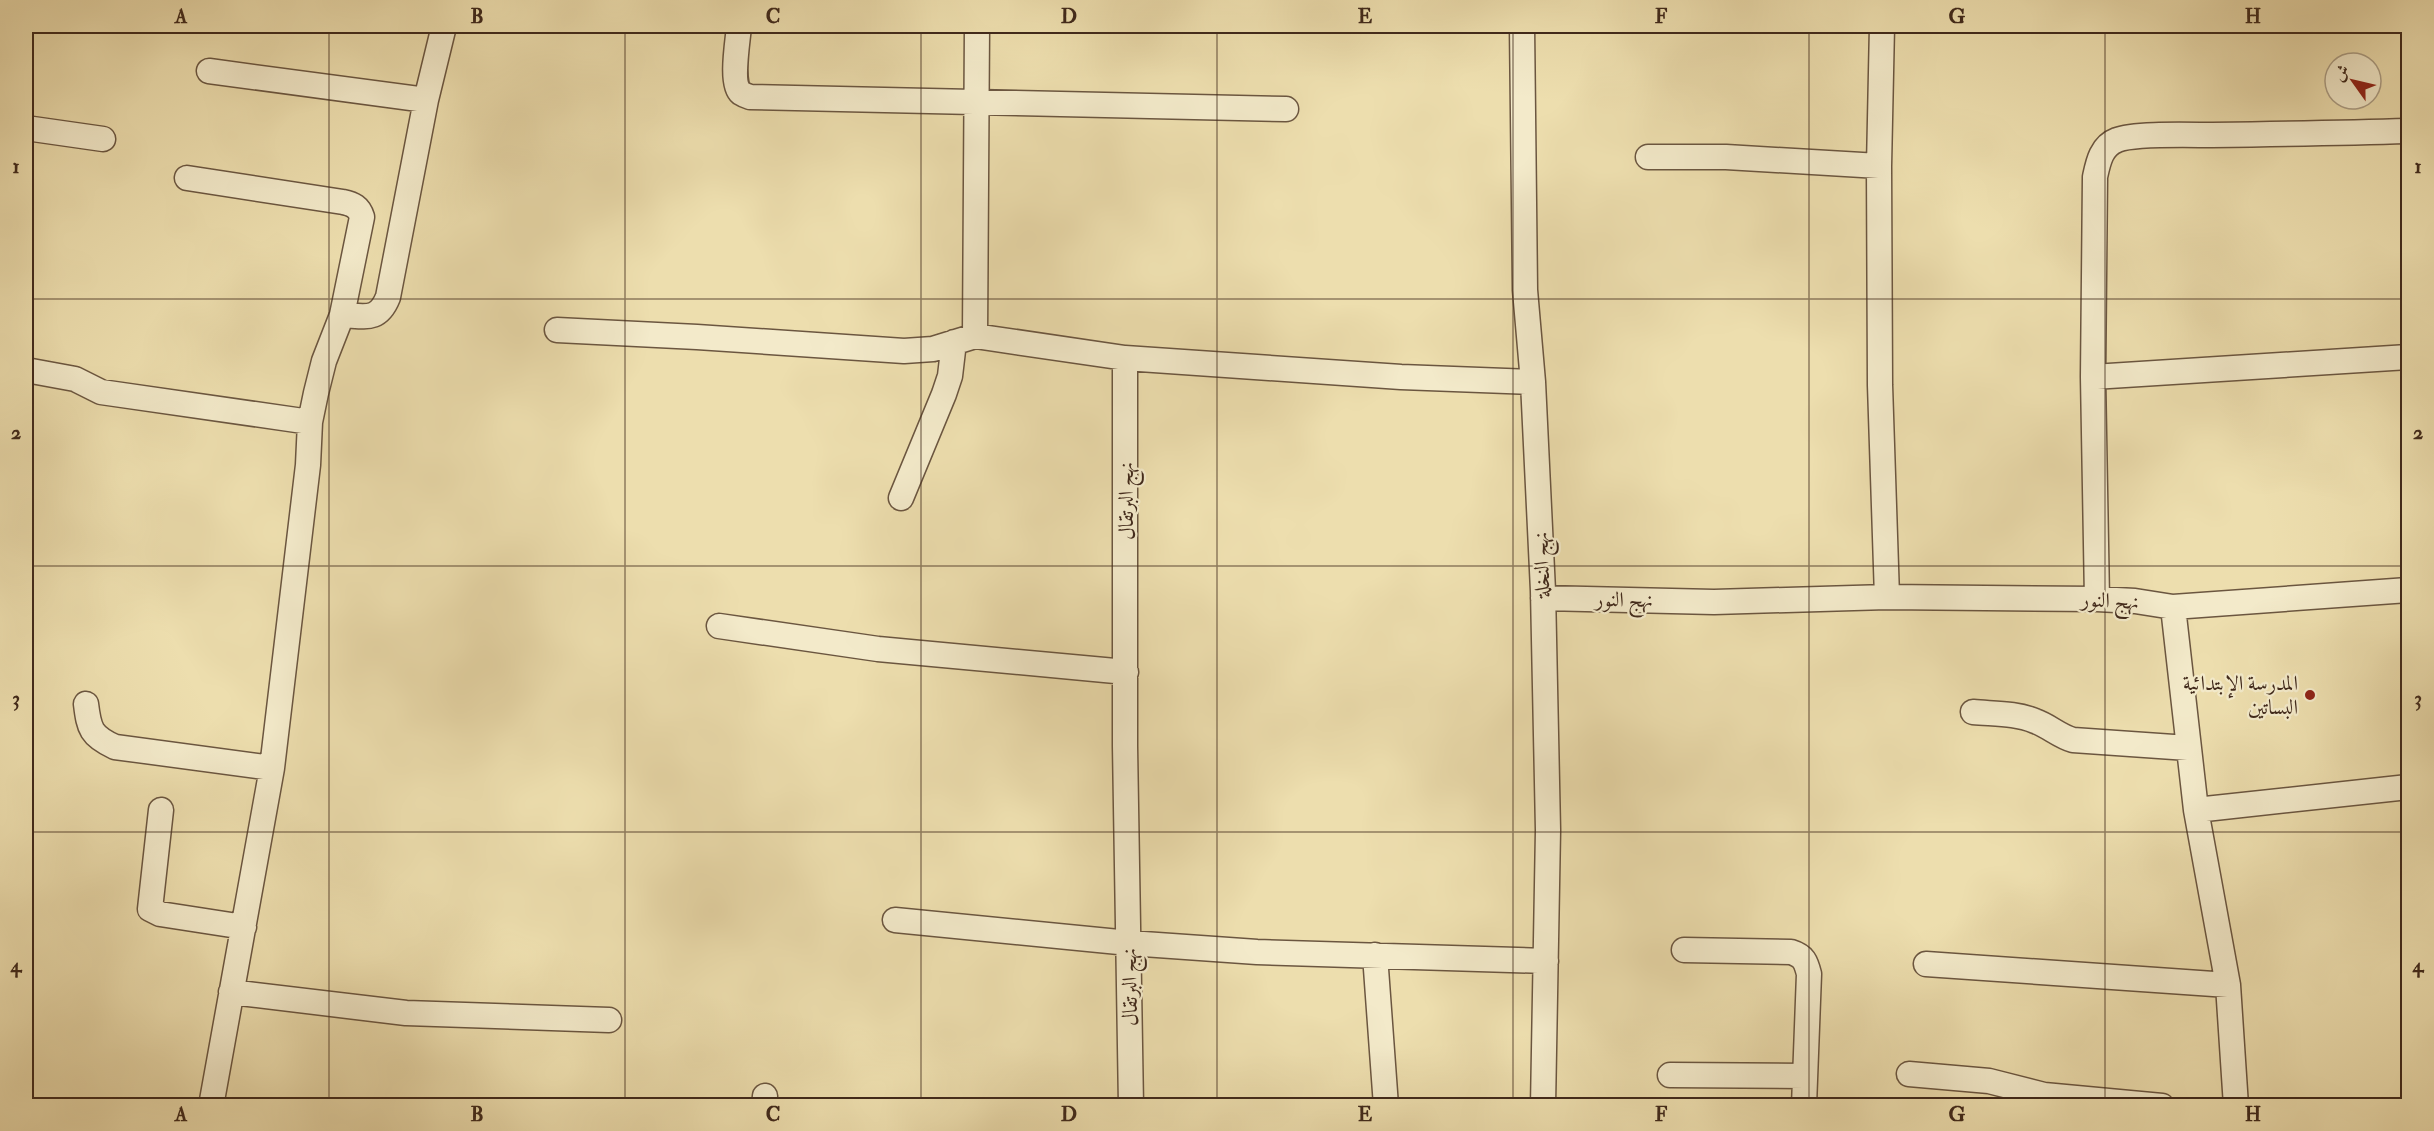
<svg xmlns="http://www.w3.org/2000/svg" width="2434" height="1131" font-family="'IM FELL Double Pica',Amiri,serif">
<rect width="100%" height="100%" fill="#eddeae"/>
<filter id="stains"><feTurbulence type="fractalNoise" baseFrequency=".00333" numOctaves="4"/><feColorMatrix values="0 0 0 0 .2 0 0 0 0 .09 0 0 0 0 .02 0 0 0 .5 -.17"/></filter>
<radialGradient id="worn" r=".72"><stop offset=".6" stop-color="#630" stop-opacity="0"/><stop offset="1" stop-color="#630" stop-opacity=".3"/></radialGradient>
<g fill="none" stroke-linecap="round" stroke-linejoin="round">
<defs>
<path id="street" d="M739,26C738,40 730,84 741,93C744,95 747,96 750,97L1286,109
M977,26L975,336L1125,358V746L1131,1106
M1522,26L1525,290L1533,382L1543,591L1548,830L1543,1106
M1882,26L1879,166L1880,385L1887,597
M209,71L426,100
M26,128L103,139
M1648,157H1726L1879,166
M187,178L343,202C353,204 359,207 362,217L342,315L324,361L316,393L310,422L308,465L272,768L211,1106
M342,315C365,316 378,322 388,297L426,100L444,26
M557,330L697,337L904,351L933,349L975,336
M1125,358L1401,377L1533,382
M26,370L75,379L101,392L310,422
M2093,377L2095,177C2098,163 2101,146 2117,140C2134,133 2191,135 2212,135C2278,134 2343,133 2408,131
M901,498L944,394L950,376L954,342
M1543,598L1714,602L1887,597L2097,599L2135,601L2173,607L2196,810L2228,985L2236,1106
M2097,599L2093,377L2408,357
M2173,607L2408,590
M719,626L878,649L1126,672
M86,704C89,729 91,736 115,747L272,768
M1973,712C1994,714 2016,713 2035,721C2049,726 2059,736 2073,740L2188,748
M161,810L150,909L160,914L244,927
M2196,810L2408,787
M895,920L1129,943L1257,952L1546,961
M1684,950L1791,952C1804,956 1806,962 1809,974L1804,1106
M1375,955L1386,1106
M1926,964L2228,985
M231,992L406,1013L609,1020
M1909,1074L1989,1081L2044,1095L2162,1106
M1670,1075L1805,1076
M764,1106L765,1096"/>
</defs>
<use href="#street" stroke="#6b5640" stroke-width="27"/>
<use href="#street" stroke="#f3eaca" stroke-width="24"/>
</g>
<path fill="none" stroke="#40291b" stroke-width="1.5" stroke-opacity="0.55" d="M329,26V1106M625,26V1106M921,26V1106M1217,26V1106M1513,26V1106M1809,26V1106M2105,26V1106M26,299H2408M26,566H2408M26,832H2408"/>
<circle fill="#8f2418" stroke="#f3eaca" stroke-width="2" cx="2310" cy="695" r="6"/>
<g text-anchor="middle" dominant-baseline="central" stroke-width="4.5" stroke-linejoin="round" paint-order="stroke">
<g font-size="21" fill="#40291b" stroke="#f3eaca">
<text transform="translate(1126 501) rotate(-90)">نهج البرتقال</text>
<text transform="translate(1542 565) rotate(-92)">نهج النخلة</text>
<text transform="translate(1624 600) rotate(1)">نهج النور</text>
<text transform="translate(2110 601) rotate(3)">نهج النور</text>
<text transform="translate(1130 987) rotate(-91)">نهج البرتقال</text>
</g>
<g font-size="21" fill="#40291b" stroke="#f3eaca" text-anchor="end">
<text x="2298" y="683">المدرسة الإبتدائية<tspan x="2298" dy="24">البساتين</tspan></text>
</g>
</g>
<rect width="2434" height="1131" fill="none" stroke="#eddeae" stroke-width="66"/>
<g transform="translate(2353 81) rotate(304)"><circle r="28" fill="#f3eaca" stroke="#ab9d84" stroke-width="1.5"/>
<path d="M0-4.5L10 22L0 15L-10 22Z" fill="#8f2418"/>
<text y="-9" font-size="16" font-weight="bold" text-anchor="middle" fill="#40291b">ش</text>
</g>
<rect x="33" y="33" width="2368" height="1065" fill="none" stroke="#40291b" stroke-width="2"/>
<g font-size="20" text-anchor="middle" font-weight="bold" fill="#40291b">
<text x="181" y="23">A</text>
<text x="477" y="23">B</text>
<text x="773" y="23">C</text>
<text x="1069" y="23">D</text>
<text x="1365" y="23">E</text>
<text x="1661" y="23">F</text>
<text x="1957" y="23">G</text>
<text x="2253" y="23">H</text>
<text x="16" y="173">1</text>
<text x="2418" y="173">1</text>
<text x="16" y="439">2</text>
<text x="2418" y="439">2</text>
<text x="16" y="705">3</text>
<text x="2418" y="705">3</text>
<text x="16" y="972">4</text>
<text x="2418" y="972">4</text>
<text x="181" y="1121">A</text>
<text x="477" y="1121">B</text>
<text x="773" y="1121">C</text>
<text x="1069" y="1121">D</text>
<text x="1365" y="1121">E</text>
<text x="1661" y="1121">F</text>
<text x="1957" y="1121">G</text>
<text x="2253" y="1121">H</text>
</g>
<rect width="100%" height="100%" filter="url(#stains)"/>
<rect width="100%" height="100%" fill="url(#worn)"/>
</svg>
